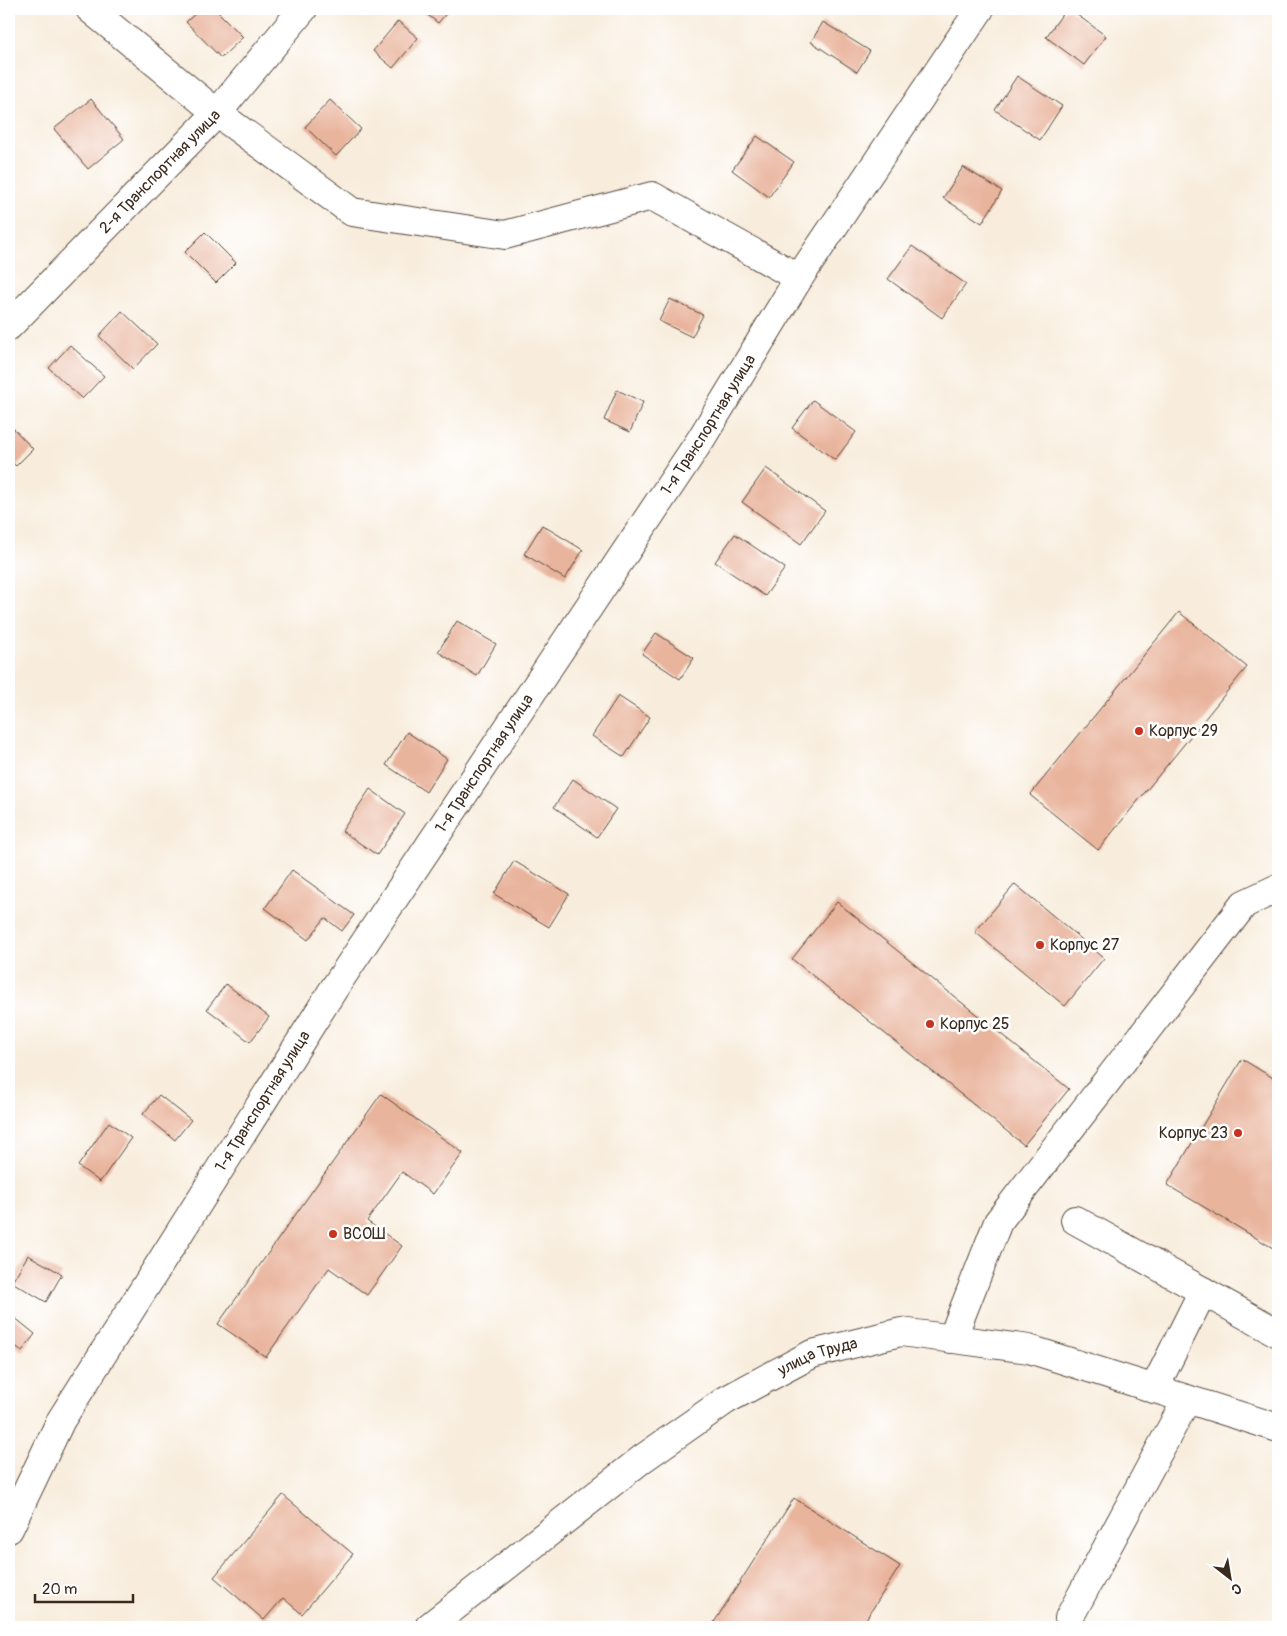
<svg xmlns="http://www.w3.org/2000/svg" width="1287" height="1636" font-family="Pangolin,sans-serif">
<rect width="100%" height="100%" fill="#fff"/>
<filter id="ink" filterUnits="userSpaceOnUse"><feTurbulence type="fractalNoise" baseFrequency=".02" numOctaves="2"/><feDisplacementMap in="SourceGraphic" scale="10" xChannelSelector="R" yChannelSelector="G"/><feConvolveMatrix kernelMatrix="1 2 1 2 8 2 1 2 1" color-interpolation-filters="sRGB"/></filter>
<filter id="wash" filterUnits="userSpaceOnUse"><feTurbulence type="fractalNoise" baseFrequency=".0096" numOctaves="4" result="noise"/><feDisplacementMap in="SourceGraphic" scale="20" xChannelSelector="R" yChannelSelector="G"/><feGaussianBlur stdDeviation="1.12" result="paint"/><feColorMatrix in="noise" values="0 0 0 0 0 0 0 0 0 0 0 0 0 0 0 0 0 1.4 0 .05"/><feComposite in="paint" operator="in"/></filter>
<g filter="url(#wash)">
<rect width="100%" height="100%" fill="#f8eddd"/>
<g id="blocks">
<path fill="#e9b49c" d="M200,9H215L243,37L221,58L186,22Z
M420,9H450L438,23Z
M1066,9H1069L1106,36L1084,65L1046,37Z
M398,21L418,38L393,68L373,51Z
M823,22L870,51L857,72L811,42Z
M1017,76L1062,106L1040,140L995,110Z
M91,99L124,139L88,169L54,129Z
M330,100L361,129L336,156L305,127Z
M757,136L794,162L769,197L732,170Z
M963,167L1002,191L982,223L943,198Z
M205,232L236,263L216,283L185,252Z
M912,246L966,284L942,318L888,279Z
M670,299L703,315L692,337L659,321Z
M122,311L157,344L133,369L99,336Z
M70,345L104,376L82,399L49,368Z
M617,390L643,402L630,432L604,420Z
M813,400L856,432L835,460L792,428Z
M9,424L33,449L16,466L9,459Z
M766,468L825,511L801,544L742,502Z
M542,525L583,550L565,579L524,554Z
M735,534L785,568L765,596L715,562Z
M1179,612L1247,667L1098,850L1030,795Z
M457,621L496,644L477,676L438,652Z
M656,633L694,658L680,679L642,654Z
M618,696L650,717L624,757L592,736Z
M407,732L447,759L426,792L386,765Z
M573,779L616,809L597,837L554,807Z
M370,789L405,814L377,855L342,831Z
M514,861L569,894L549,927L494,894Z
M292,870L354,915L342,931L325,918L308,940L265,908Z
M1015,884L1104,958L1065,1006L975,932Z
M837,902L1069,1089L1024,1145L792,959Z
M226,984L269,1017L250,1042L207,1009Z
M1242,1059L1278,1081V1251L1167,1185Z
M381,1094L463,1153L433,1194L402,1172L367,1221L402,1246L367,1295L329,1268L266,1357L218,1324Z
M159,1095L191,1120L175,1140L143,1114Z
M109,1122L131,1138L100,1182L78,1166Z
M28,1255L62,1274L46,1302L12,1282Z
M9,1313L35,1334L22,1351L9,1341Z
M283,1495L353,1554L302,1614L283,1598L264,1620L214,1577Z
M794,1498L900,1566L861,1627H711Z"/>
</g>
</g>
<g filter="url(#ink)">
<use href="#blocks" fill-opacity="0" stroke="#57473b" stroke-width="1"/>
<g fill="none" stroke-linecap="round" stroke-linejoin="round">
<defs>
<g id="minor">
<path d="M90,9L217,113L352,212L505,235L652,196L799,278"/>
<path id="s1" d="M9,326L217,113L303,9"/>
<path d="M1075,1220L1278,1333"/>
<path d="M952,1339L998,1222L1244,904L1278,888"/>
<path d="M1154,1389L1203,1291"/>
<path id="s2" d="M9,1529L61,1420L333,990L701,439L799,278L980,9"/>
<path d="M1069,1618L1187,1399"/>
<path id="s3" d="M429,1627L642,1459L726,1400L812,1354L901,1332L1029,1349L1278,1428"/>
</g>
</defs>
<use href="#minor" stroke="#57473b" stroke-width="30"/>
<use href="#minor" stroke="#fff" stroke-width="28"/>
</g>
</g>
<g fill="#c8321e" stroke="#fff" stroke-width="2">
<circle cx="1139" cy="731" r="5"/>
<circle cx="1040" cy="945" r="5"/>
<circle cx="930" cy="1024" r="5"/>
<circle cx="1238" cy="1133" r="5"/>
<circle cx="333" cy="1234" r="5"/>
</g>
<g text-anchor="middle" dominant-baseline="central" stroke-width="5" stroke-linejoin="round" paint-order="stroke">
<g font-size="16" fill="#3b2a1e" stroke="#fff">
<text stroke="none"><textPath href="#s1" startOffset="216">2-я Транспортная улица</textPath></text>
<text stroke="none"><textPath href="#s2" startOffset="1308">1-я Транспортная улица</textPath></text>
<text stroke="none"><textPath href="#s2" startOffset="902">1-я Транспортная улица</textPath></text>
<text stroke="none"><textPath href="#s2" startOffset="498">1-я Транспортная улица</textPath></text>
<text stroke="none"><textPath href="#s3" startOffset="476">улица Труда</textPath></text>
</g>
<g font-size="16" fill="#3b2a1e" stroke="#fff" text-anchor="start">
<text x="1149" y="731">Корпус 29</text>
<text x="1050" y="945">Корпус 27</text>
<text x="940" y="1024">Корпус 25</text>
<text x="1228" y="1133" text-anchor="end">Корпус 23</text>
<text x="343" y="1234">ВСОШ</text>
</g>
</g>
<rect width="1287" height="1636" fill="none" stroke="#fff" stroke-width="30"/>
<g transform="translate(1230 1578) rotate(149)" stroke="#ffffff" stroke-width="4" paint-order="stroke">
<path d="M0-4L9 19L0 12L-9 19Z" fill="#3b2a1e"/>
<text y="-8" font-size="14" font-weight="bold" text-anchor="middle" fill="#3b2a1e">С</text>
</g>
<path d="M35 1594v8h98v-8" fill="none" stroke="#3b2a1e" stroke-width="2.5"/>
<text x="42" y="1594" font-size="15" fill="#3b2a1e" stroke="#ffffff" stroke-width="4" paint-order="stroke">20 m</text>
</svg>
